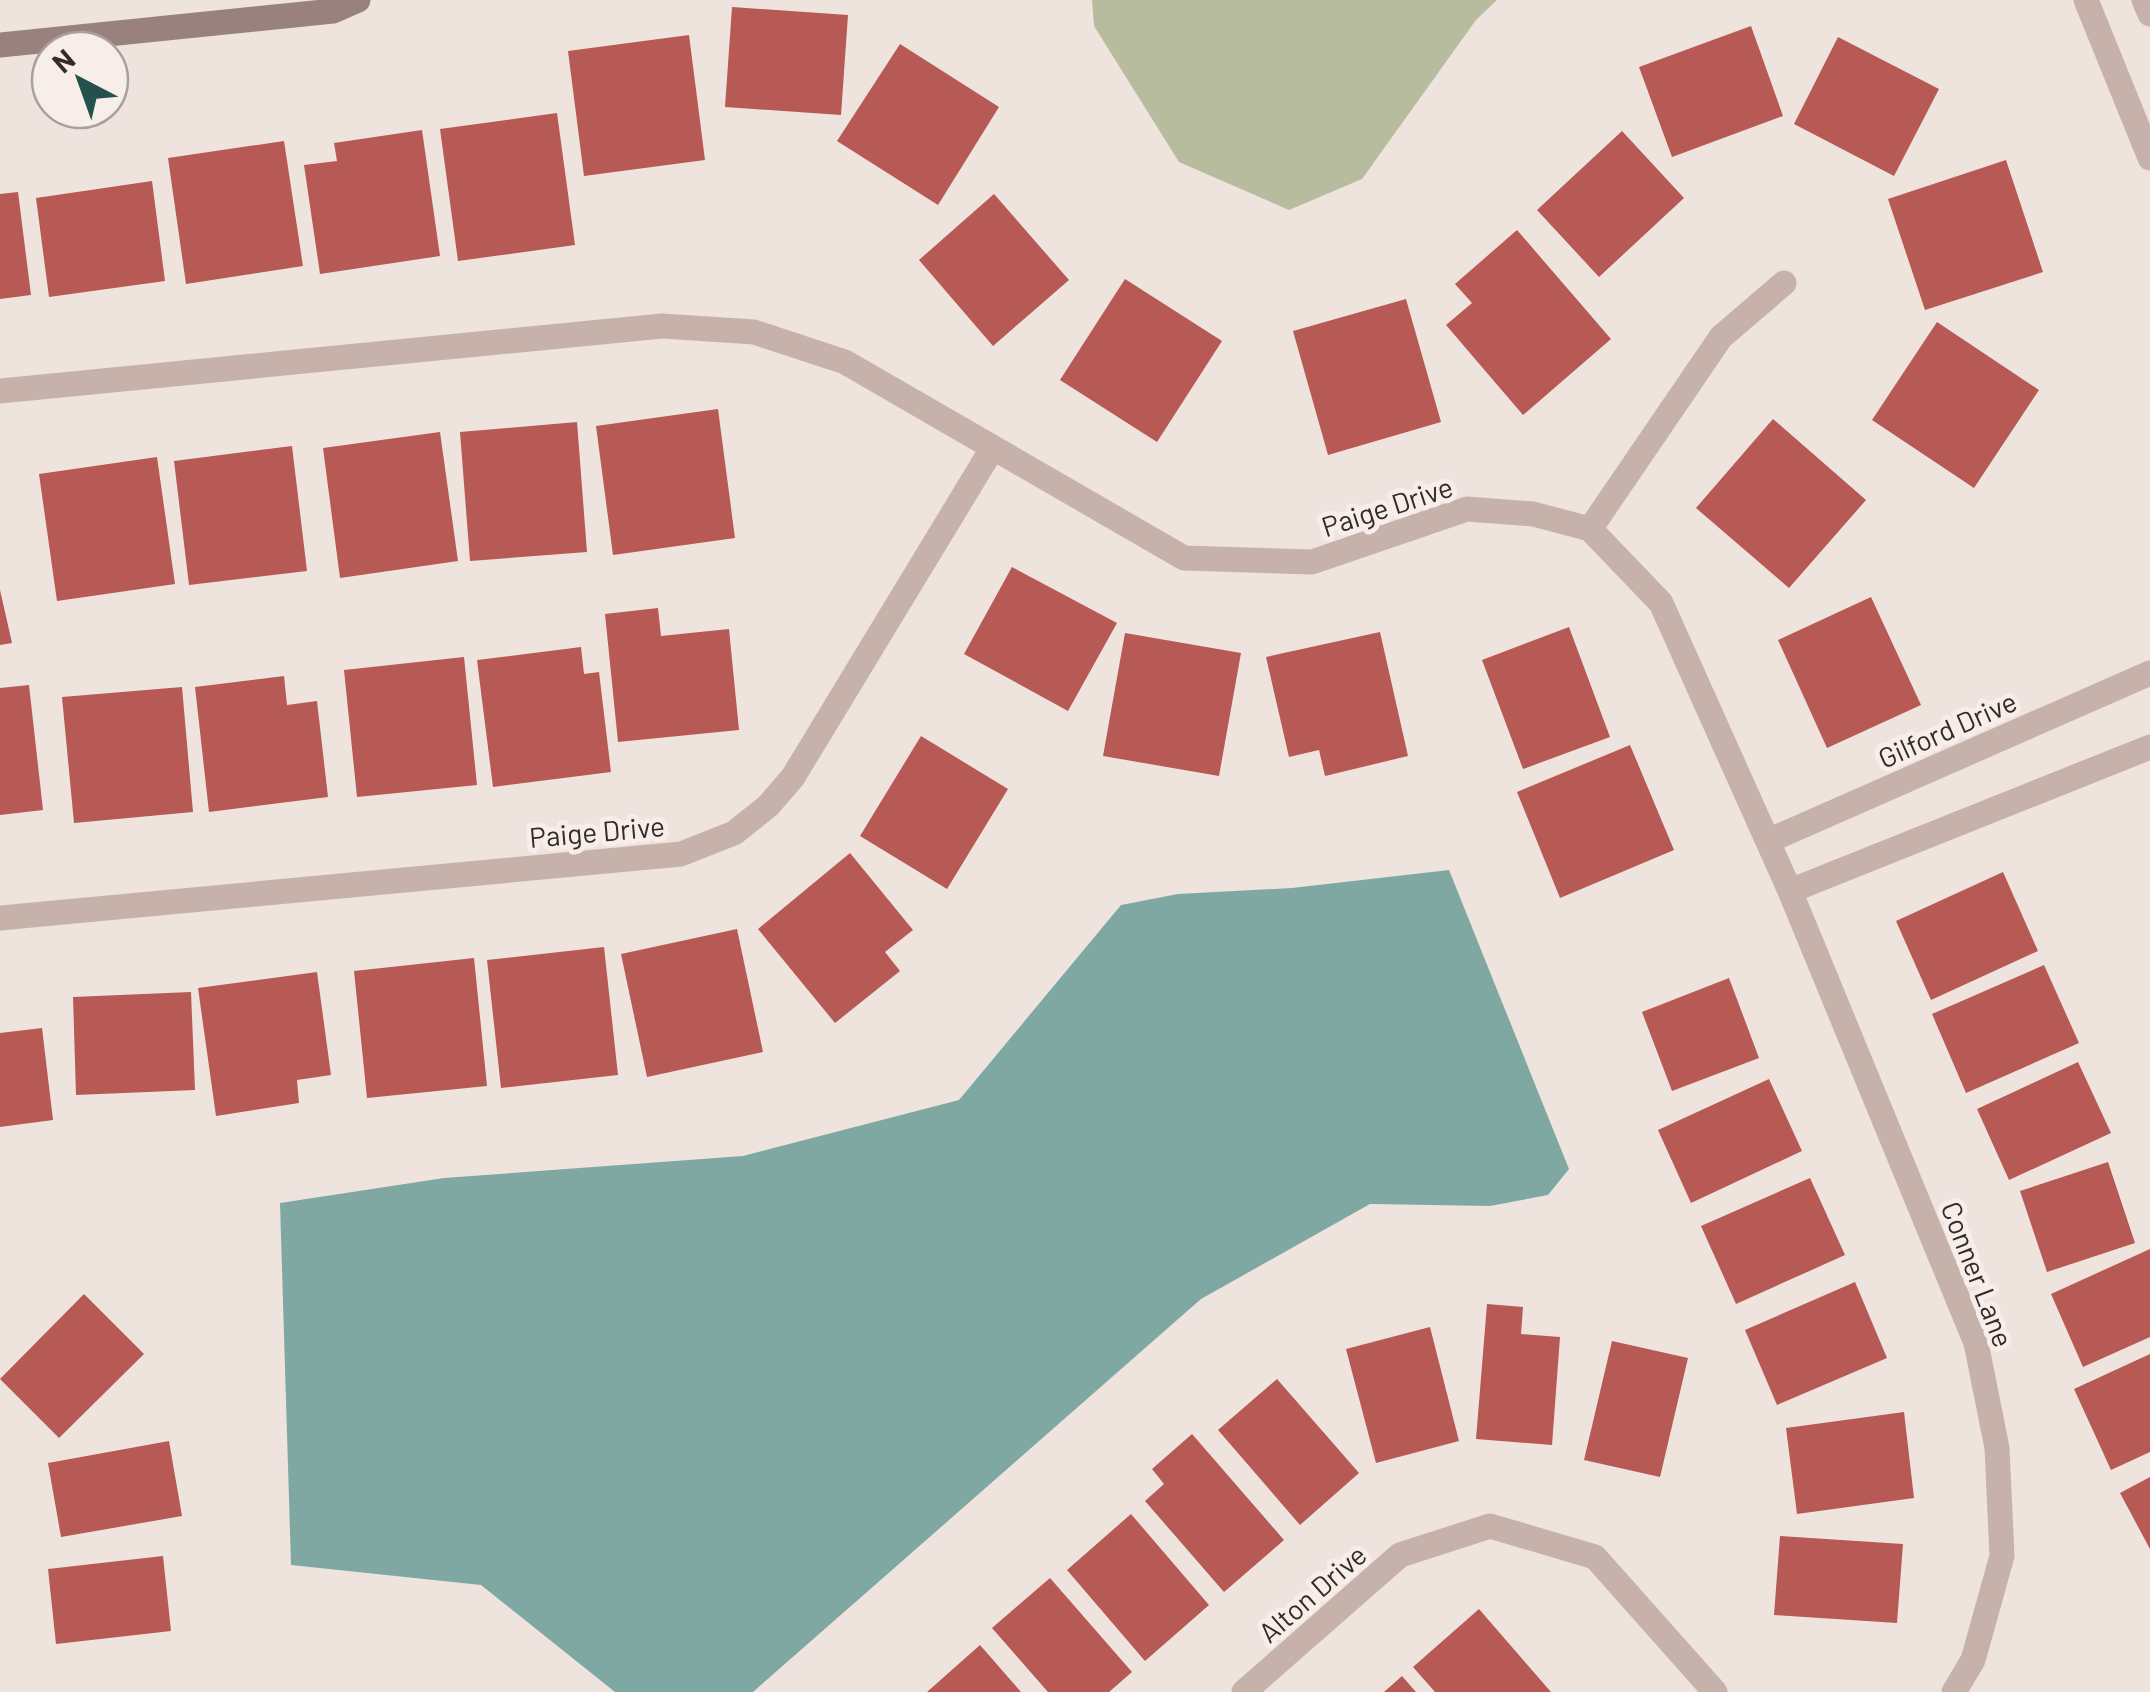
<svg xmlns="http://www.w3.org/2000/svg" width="2150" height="1692" font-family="Barlow,sans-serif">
<rect width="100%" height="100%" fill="#efe3de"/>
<path fill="#b8bc9f" d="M1092,0H1497L1476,20L1362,179L1289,210L1179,162L1094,26Z"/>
<path fill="#80a8a2" d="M1449,870L1569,1169L1548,1195L1490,1206L1370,1204L1201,1299L753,1692H615L481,1585L291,1565L280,1203L444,1178L743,1156L959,1100L1121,905L1178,894L1292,888Z"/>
<path fill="#b75954" d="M732,7L848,15L841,115L725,107Z
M1751,26L1783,116L1672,157L1639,67Z
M689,35L705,160L584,176L568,51Z
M1838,37L1939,89L1894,176L1794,124Z
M900,44L999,107L938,205L837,141Z
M557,113L575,245L458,261L440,129Z
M422,130L440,256L320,274L304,165L337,161L334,143Z
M1622,131L1684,198L1599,277L1537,210Z
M284,141L303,266L186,284L168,158Z
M2006,160L2043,272L1925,310L1888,199Z
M152,181L165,281L49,297L36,198Z
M18,192L31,295L0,299V194Z
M994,194L1069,280L993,346L919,260Z
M1517,230L1611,339L1523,415L1446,325L1472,303L1455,284Z
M1125,279L1222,341L1157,442L1060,380Z
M1406,299L1441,422L1328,455L1293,331Z
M1937,322L2039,390L1974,488L1872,420Z
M718,409L735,538L613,555L596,426Z
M1773,419L1866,500L1789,588L1696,508Z
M577,422L587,552L470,561L460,432Z
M440,432L458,561L340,578L323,448Z
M292,446L307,571L189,585L174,461Z
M157,457L175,584L57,601L39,474Z
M1012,567L1117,623L1068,711L964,654Z
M0,590L12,643L0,645Z
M1871,597L1921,705L1827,748L1778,640Z
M658,608L661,636L729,629L739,730L618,742L605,614Z
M1569,627L1610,737L1523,769L1482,660Z
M1380,632L1408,756L1325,776L1319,750L1289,757L1266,657Z
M1125,633L1241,653L1219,776L1103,756Z
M581,647L584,674L599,672L611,772L493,787L477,660Z
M464,657L477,785L357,797L344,670Z
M284,676L287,705L317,701L328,797L209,812L195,687Z
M29,685L43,810L0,815V688Z
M182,687L193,812L74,823L62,697Z
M921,736L1008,789L947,889L860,836Z
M1630,745L1674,850L1560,898L1517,792Z
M850,853L913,930L885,952L900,971L835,1023L758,929Z
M2003,872L2038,951L1931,1000L1896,921Z
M737,929L763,1052L647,1077L621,954Z
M604,947L618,1075L501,1088L487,960Z
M474,958L487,1086L367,1098L354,971Z
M2044,965L2079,1043L1966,1093L1932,1014Z
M317,972L331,1075L297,1080L299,1103L216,1116L198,988Z
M1729,978L1759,1058L1672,1091L1642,1012Z
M191,992L195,1090L76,1095L73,997Z
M42,1028L53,1120L0,1127V1033Z
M2078,1062L2111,1133L2009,1180L1977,1109Z
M1769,1079L1802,1151L1691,1203L1658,1130Z
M2108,1162L2135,1243L2047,1272L2020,1191Z
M1810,1178L1845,1255L1736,1304L1701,1226Z
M2150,1249V1337L2083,1367L2051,1294Z
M1855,1282L1887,1358L1777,1405L1745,1330Z
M84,1294L144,1354L59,1438L0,1379Z
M1487,1304L1523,1307L1521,1334L1560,1337L1552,1445L1476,1439Z
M1430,1327L1459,1441L1376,1463L1346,1349Z
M1612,1341L1688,1358L1660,1477L1584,1460Z
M2150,1354V1452L2111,1470L2074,1389Z
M1277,1379L1359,1473L1300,1525L1218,1430Z
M1904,1412L1914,1498L1797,1514L1786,1428Z
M1192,1434L1284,1540L1224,1592L1145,1501L1164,1484L1152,1469Z
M169,1441L182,1516L61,1537L48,1463Z
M2150,1477V1549L2120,1493Z
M1131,1514L1209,1605L1145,1661L1067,1570Z
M1780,1536L1903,1544L1897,1623L1774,1615Z
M163,1556L171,1631L56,1644L48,1569Z
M1050,1578L1132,1672L1109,1692H1048L992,1628Z
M1479,1609L1551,1692H1435L1413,1667Z
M980,1645L1021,1692H927Z
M1402,1676L1416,1692H1384Z"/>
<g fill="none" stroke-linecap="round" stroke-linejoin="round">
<path stroke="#c6b2ab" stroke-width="25" d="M2086,0L2150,158
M2144,0L2150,14
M0,391L662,326L754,332L845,362L1184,558L1312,562L1467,509L1533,514L1590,529L1661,603L1790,891L1976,1343L1997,1448L2002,1556L1973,1660L1954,1692
M1590,529L1721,337L1784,283
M1768,841L2150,673
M1790,891L2150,747
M0,918L681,854L734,833L768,806L793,777L992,449
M1244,1692L1400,1555L1490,1526L1595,1557L1715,1692"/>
<path stroke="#99827d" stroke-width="25" d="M0,45L333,11L358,0"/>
</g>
<g text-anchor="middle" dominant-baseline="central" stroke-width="10" stroke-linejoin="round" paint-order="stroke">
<g font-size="28" fill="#342b29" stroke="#f7eee9">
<text transform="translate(1387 506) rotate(-18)">Paige Drive</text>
<text transform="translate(1947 729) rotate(-24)">Gilford Drive</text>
<text transform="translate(597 831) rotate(-5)">Paige Drive</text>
<text transform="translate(1978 1274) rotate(69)">Conner Lane</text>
<text transform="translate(1312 1593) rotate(-41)">Alton Drive</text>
</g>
</g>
<g transform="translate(80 80) rotate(319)"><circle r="48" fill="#f7eee9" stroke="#a9a09c" stroke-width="2.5"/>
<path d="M0-8L18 38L0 25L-18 38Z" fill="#24514b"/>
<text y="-15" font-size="28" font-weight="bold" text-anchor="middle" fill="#342b29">N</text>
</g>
</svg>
